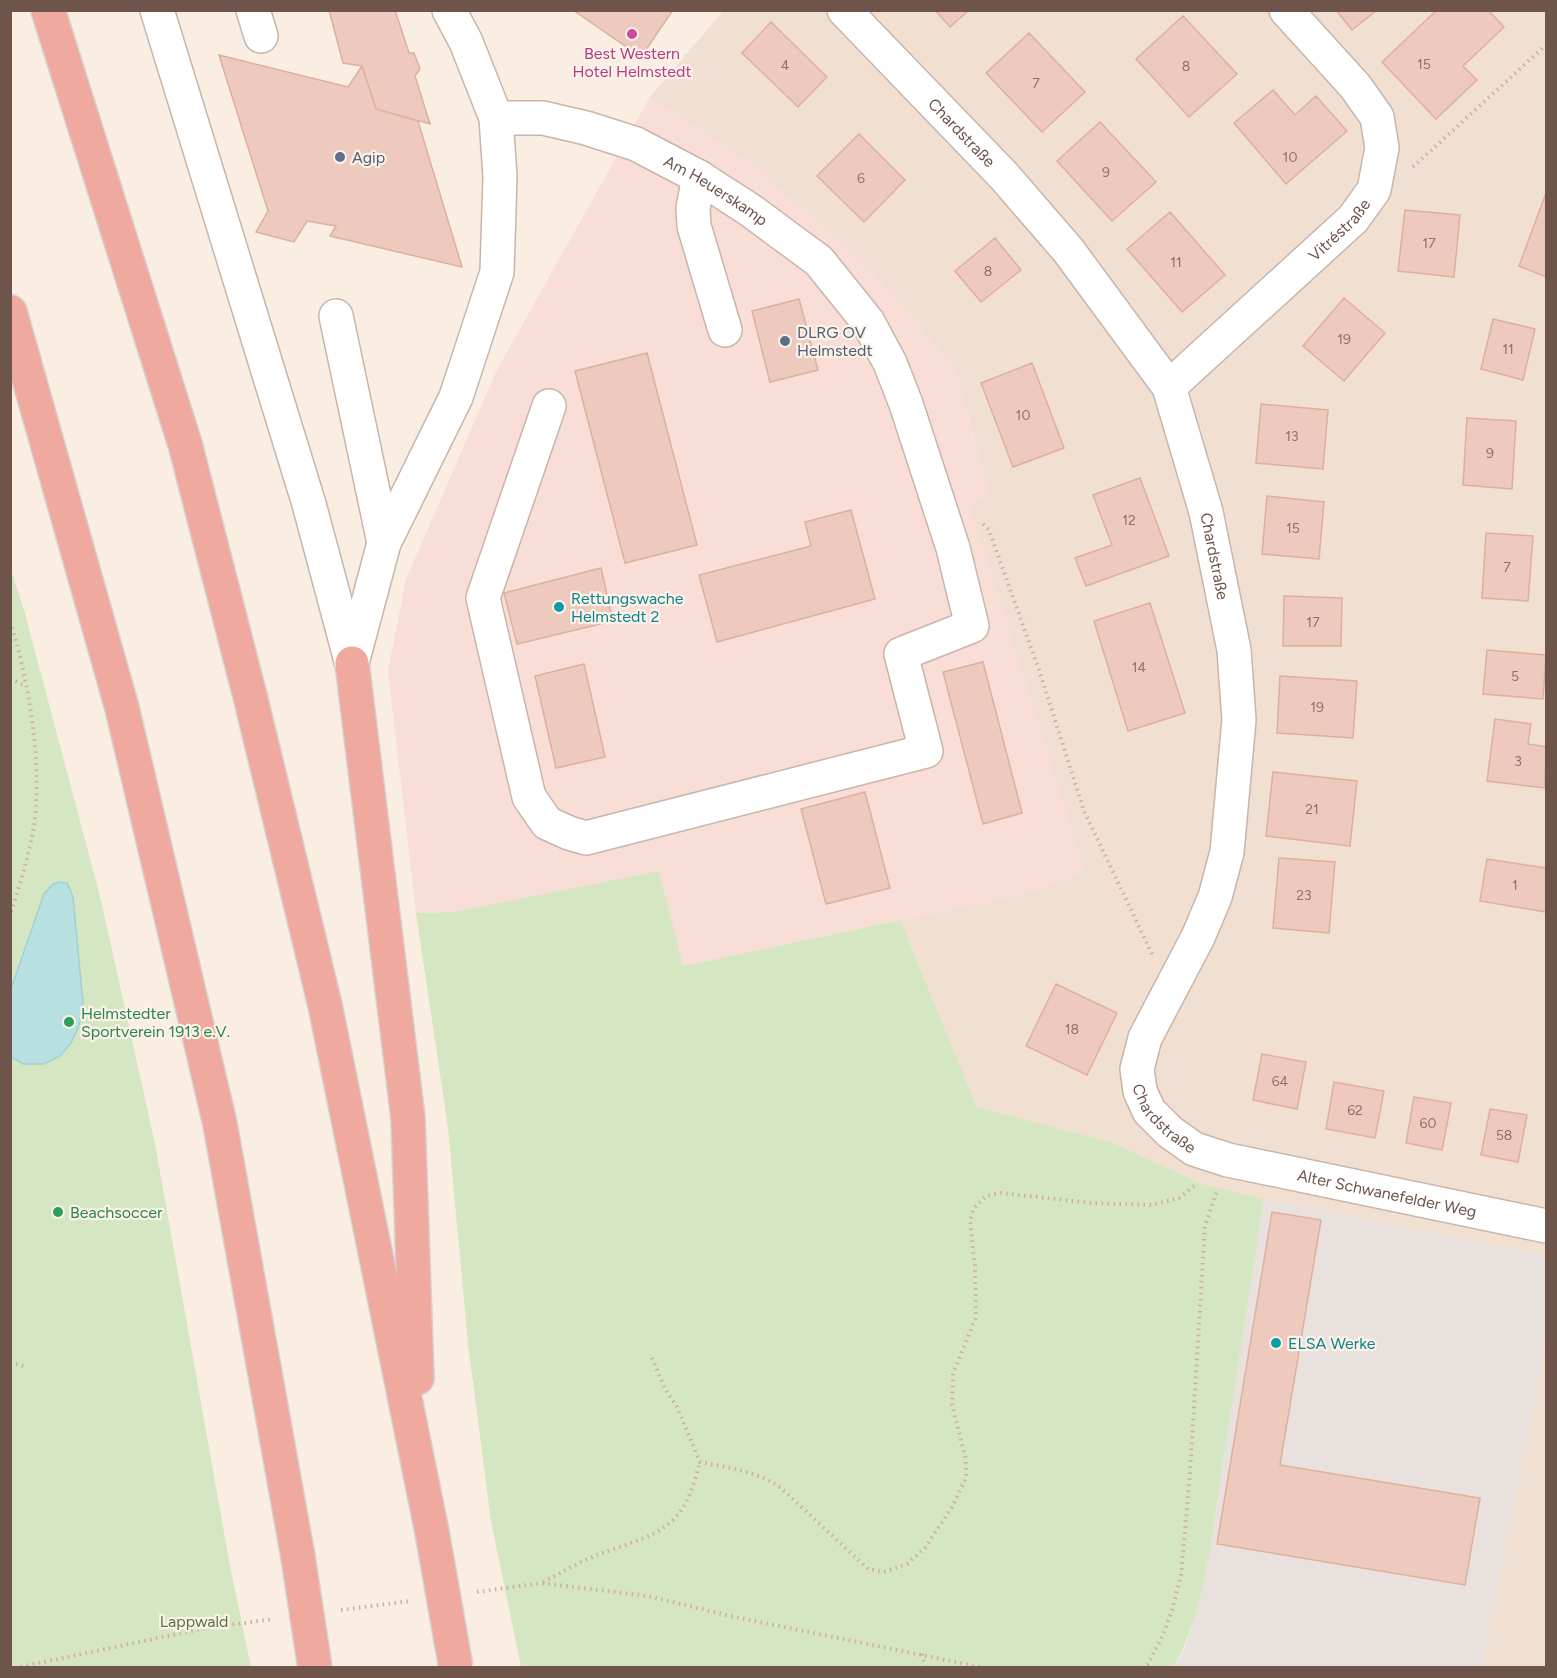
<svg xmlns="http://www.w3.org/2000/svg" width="1557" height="1678" font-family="Figtree,sans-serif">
<rect width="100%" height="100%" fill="#faeee3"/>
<path fill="#f1dfd2" d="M723,11H1546V1256L1264,1199L1202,1184L1111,1142L977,1107L900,920L1039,890L970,503L989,494L955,368L869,268L755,167L650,97Z
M1546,1342V1667H1482Z"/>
<path fill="#f9ddd7" d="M650,97L755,167L869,268L955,368L989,495L970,503L1085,872L1039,890L683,966L472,908L453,912L416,913L388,671L406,579L497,370Z"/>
<path fill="#e9e1dd" d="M1264,1199L1546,1256V1342L1482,1667L1174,1668L1185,1648L1194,1620L1208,1557Z"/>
<path fill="#d5e6c3" d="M10,567L24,610L101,900L155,1144L230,1566L251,1667H11Z
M659,871L683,966L900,920L977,1107L1111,1142L1202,1184L1264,1199C1250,1289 1236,1379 1222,1469C1212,1533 1205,1611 1174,1667H521L491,1521L468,1344L448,1128L416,913L453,912Z"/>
<path fill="#b9e0e1" stroke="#a0d1d2" stroke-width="1.5" d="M60,882L67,883L73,897L83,1003L79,1026L71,1043L60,1056L44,1064H23L11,1057V989L44,894L53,884Z"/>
<path fill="#edcabd" stroke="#deaf9e" stroke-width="1.5" d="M329,10H395L409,53H414L420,69L415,76L430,124L376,109L362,66L343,63Z
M573,10H673L641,57Z
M935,10H969L950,27Z
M1336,10H1377L1352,30Z
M1437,10H1488L1504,27L1463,66L1477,80L1436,119L1382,62Z
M1183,16L1237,74L1189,117L1136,59Z
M771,22L827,77L798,107L742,53Z
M1029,33L1085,92L1042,132L986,73Z
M219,55L348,87L362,66L376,109L418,121L462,267L330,236L336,226L307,221L294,242L256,232L268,211Z
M1273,90L1295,115L1316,96L1347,131L1286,184L1234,123Z
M1100,122L1156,182L1112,221L1057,161Z
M859,134L905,180L864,222L817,176Z
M1546,193V277L1519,266Z
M1405,210L1460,215L1454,277L1398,271Z
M1170,212L1225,275L1182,312L1127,249Z
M995,238L1021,270L981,302L955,271Z
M1344,298L1385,333L1344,381L1303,346Z
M799,299L818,370L770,382L752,311Z
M1493,319L1535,329L1523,380L1481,369Z
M647,353L697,545L625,563L575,371Z
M1032,363L1064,448L1013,467L981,383Z
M1261,404L1328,410L1323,469L1256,463Z
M1467,418L1516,421L1512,489L1463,485Z
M1140,478L1169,556L1086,586L1075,558L1112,545L1093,495Z
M1267,496L1324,502L1319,559L1262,554Z
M851,510L875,599L717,642L699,575L811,546L805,522Z
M1486,533L1533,536L1528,601L1482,598Z
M601,568L613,621L517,644L504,593Z
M1284,596L1342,598L1341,646H1283Z
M1150,603L1185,713L1128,731L1094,621Z
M1487,650L1546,655L1543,699L1483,694Z
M983,662L1022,813L983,824L943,672Z
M584,664L605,757L556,768L535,676Z
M1280,676L1357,681L1353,738L1277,733Z
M1495,719L1531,724L1528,744L1546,747L1545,788L1487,781Z
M1273,772L1357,781L1350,846L1266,836Z
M865,792L890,888L826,904L801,809Z
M1279,858L1335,862L1329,933L1273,928Z
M1487,859L1546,868V912L1480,901Z
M1056,984L1117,1013L1087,1075L1026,1046Z
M1262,1054L1306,1062L1297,1109L1253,1100Z
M1334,1082L1384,1091L1375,1138L1326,1129Z
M1414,1097L1451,1103L1442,1150L1406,1143Z
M1490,1109L1527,1115L1518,1162L1481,1155Z
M1272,1212L1321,1220L1280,1465L1480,1498L1465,1585L1217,1544Z"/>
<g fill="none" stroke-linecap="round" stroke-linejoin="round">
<defs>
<g id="minor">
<path d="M157,10L309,504L351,661"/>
<path d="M253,10L261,36"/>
<path id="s1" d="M844,10L1004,176L1068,250L1169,387L1206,512L1234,650L1239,720L1227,852L1215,897L1198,937L1145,1038L1137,1069L1140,1091L1149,1111L1170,1132L1194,1149L1228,1160L1546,1226"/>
<path id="s2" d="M496,118H543L586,128L636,144L699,177L750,210L819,261L868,322L890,363L906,404L953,548L972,626L901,654L926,751L586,838L569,833L547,823L529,797L483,598L549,406"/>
<path d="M699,177L693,208L694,226L725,330"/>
<path d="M336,316L384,543"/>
<path id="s3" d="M1169,387L1353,219L1374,190L1382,148L1377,117L1355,86L1286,10"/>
<path d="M352,663L384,543L456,397L497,272L500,177L496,118L466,42L449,10"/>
</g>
<path id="highway" d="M48,10L185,444L251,700L325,1005L432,1532
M10,312L122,708L220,1124L298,1557
M352,663L408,1118L417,1378"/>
</defs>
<use href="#minor" stroke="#c9b5aa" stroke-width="36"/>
<use href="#highway" stroke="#d7cfcd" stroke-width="36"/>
<path stroke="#d1ada0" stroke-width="4" stroke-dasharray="1.5 4.5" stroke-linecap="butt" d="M1413,167L1546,45
M983,524L989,530L1039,670L1084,811L1152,954
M10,622C29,678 44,772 33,831C28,858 19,888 10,915
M10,679L26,686
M652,1358L665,1389L677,1407L700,1462C729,1468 757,1471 781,1488L868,1569L884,1572L907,1564L925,1548L952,1507L966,1478V1460L952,1405L953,1374L976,1317L975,1268L970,1221L974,1208L986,1196L1001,1193L1092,1203L1151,1205L1179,1198L1197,1184
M10,1363L24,1366
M543,1582C561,1573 579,1562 597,1555C622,1545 653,1539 673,1520C689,1505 694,1482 700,1462
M477,1592L541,1583L648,1596L730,1616L985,1668
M341,1610L410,1601
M922,1654L925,1668
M15,1668L206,1628L274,1619
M1142,1668L1148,1664L1163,1635L1172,1610L1181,1575L1190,1473L1205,1225L1217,1191"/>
<use href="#minor" stroke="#fff" stroke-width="33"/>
<use href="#highway" stroke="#efa99e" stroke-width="33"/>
<defs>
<path id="highway-bridge" d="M432,1532L456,1668
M298,1557L315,1668"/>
</defs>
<use href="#highway-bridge" stroke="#d7cfcd" stroke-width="36" stroke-linecap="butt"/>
<use href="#highway-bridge" stroke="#efa99e" stroke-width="33"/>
</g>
<circle fill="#d1479c" stroke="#fdf2e8" stroke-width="2" cx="632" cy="34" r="6"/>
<g fill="#5c6f8a" stroke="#fdf2e8" stroke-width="2">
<circle cx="340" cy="157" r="6"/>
<circle cx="785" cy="341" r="6"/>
</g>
<g fill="#0f9aa8" stroke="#fdf2e8" stroke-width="2">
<circle cx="559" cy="607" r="6"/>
<circle cx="1276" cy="1343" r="6"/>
</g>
<g fill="#2e9e5b" stroke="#fdf2e8" stroke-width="2">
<circle cx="69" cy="1022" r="6"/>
<circle cx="58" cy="1212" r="6"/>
</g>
<g text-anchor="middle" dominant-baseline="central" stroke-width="4.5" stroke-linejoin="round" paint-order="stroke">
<g font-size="14" fill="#8e7268">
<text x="1424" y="64">15</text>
<text x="785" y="65">4</text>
<text x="1186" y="66">8</text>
<text x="1036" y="83">7</text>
<text x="1290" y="157">10</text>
<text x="1106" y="172">9</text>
<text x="861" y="178">6</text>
<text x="1429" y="243">17</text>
<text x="1176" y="262">11</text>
<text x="988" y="271">8</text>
<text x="1344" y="339">19</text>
<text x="1508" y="349">11</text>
<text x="1023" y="415">10</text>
<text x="1292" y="436">13</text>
<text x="1490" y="453">9</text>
<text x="1129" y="520">12</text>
<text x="1293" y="528">15</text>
<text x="1507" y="567">7</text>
<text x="1313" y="622">17</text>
<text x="1139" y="667">14</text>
<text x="1515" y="676">5</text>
<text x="1317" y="707">19</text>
<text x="1518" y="761">3</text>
<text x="1312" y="809">21</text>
<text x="1515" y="885">1</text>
<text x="1304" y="895">23</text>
<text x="1072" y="1029">18</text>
<text x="1280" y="1081">64</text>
<text x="1355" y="1110">62</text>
<text x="1428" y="1123">60</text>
<text x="1504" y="1135">58</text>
</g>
<g font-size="16" fill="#b23c85" stroke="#fdf2e8">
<text x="632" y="53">Best Western<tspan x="632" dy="18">Hotel Helmstedt</tspan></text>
</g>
<g font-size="16" fill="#6f544b" stroke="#fdf2e8">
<text stroke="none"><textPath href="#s1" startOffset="170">Chardstraße</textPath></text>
<text stroke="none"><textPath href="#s2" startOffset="236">Am Heuerskamp</textPath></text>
<text stroke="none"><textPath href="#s3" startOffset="232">Vitréstraße</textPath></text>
<text stroke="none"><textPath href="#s1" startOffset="674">Chardstraße</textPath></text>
<text stroke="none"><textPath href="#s1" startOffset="1268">Chardstraße</textPath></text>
<text stroke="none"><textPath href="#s1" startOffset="1510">Alter Schwanefelder Weg</textPath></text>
</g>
<g font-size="16" fill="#4e5e75" stroke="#fdf2e8" text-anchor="start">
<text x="352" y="157">Agip</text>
<text x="797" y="332">DLRG OV<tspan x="797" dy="18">Helmstedt</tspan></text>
</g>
<g font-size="16" fill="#0d838f" stroke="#fdf2e8" text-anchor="start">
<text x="571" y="598">Rettungswache<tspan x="571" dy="18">Helmstedt 2</tspan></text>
<text x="1288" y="1343">ELSA Werke</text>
</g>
<g font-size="16" fill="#27864d" stroke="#fdf2e8" text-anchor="start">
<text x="81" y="1013">Helmstedter<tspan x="81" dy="18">Sportverein 1913 e.V.</tspan></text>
<text x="70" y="1212">Beachsoccer</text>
</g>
<g font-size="16" fill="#587444" stroke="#fdf2e8">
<text x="194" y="1621">Lappwald</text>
</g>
</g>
<rect width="1557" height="1678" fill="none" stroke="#6f544b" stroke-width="24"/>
</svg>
